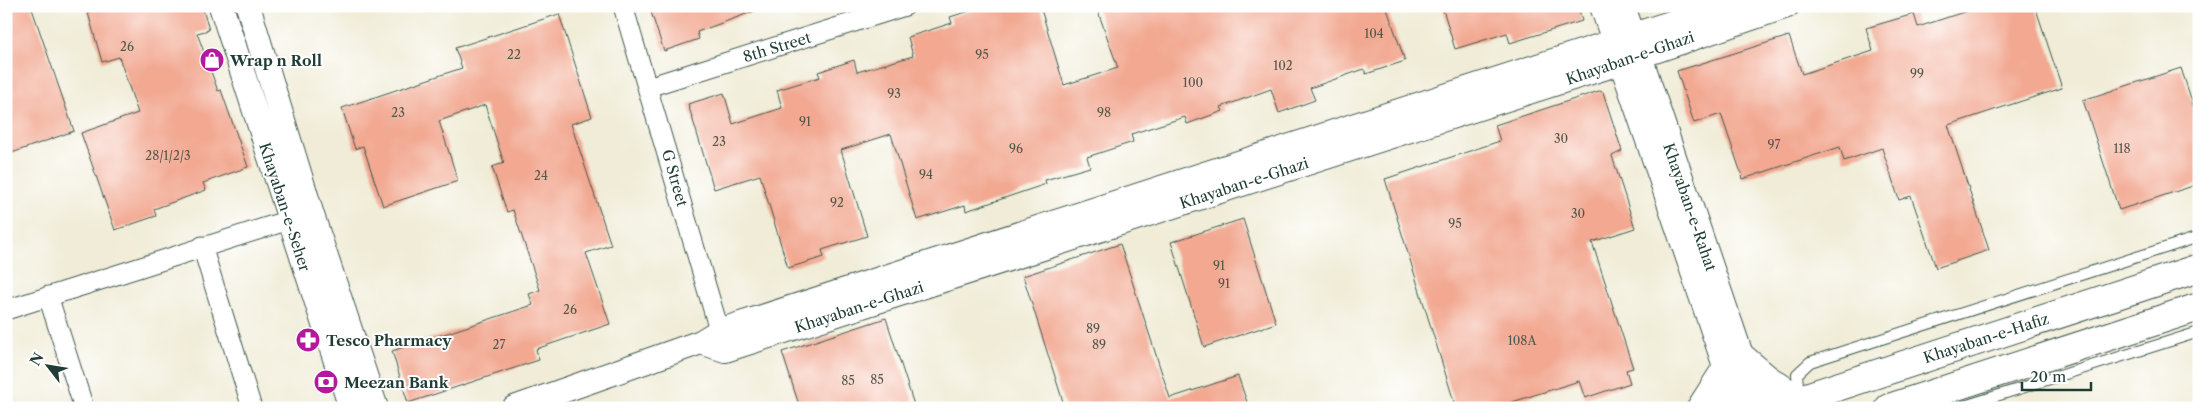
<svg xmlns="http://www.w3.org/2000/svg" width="2205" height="414" font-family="'Libre Caslon Text',serif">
<rect width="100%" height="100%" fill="#fff"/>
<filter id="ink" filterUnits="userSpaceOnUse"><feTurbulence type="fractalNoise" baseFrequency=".02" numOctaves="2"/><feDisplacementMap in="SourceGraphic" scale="10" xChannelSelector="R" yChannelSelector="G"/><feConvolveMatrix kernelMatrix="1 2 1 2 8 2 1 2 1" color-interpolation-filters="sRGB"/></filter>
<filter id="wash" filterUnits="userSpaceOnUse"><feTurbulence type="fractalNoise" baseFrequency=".0096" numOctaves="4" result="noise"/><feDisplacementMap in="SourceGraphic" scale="20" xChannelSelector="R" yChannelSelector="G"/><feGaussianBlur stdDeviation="1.12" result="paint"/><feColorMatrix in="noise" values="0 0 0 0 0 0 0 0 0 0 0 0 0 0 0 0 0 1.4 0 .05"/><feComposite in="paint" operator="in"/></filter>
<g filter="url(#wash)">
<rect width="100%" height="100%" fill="#f0ecd7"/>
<g id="blocks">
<path fill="#f2a891" d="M6,6H31L74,131L6,155Z
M86,6H202L209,30L197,33L218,91L221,90L248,167L203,183L206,190L154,209L156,216L115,230L81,133L138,113L119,57L102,62Z
M649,6H760V9L697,32L699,39L664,51Z
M986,6H1040L1064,85L1118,68L1096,6H1386L1405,61L1366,74L1364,69L1310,88L1315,100L1279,113L1271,89L1221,107L1223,111L1187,124L1185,117L1131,134L1133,142L1087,157L1090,167L1045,180L1046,184L966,211L965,205L917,220L891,134L841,150L867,236L822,250L824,257L788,268L760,175L714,189L688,104L724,93L733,124L782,108L777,90L820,77L818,72L854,60L857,72L913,56L908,37L952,23L950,17Z
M1442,6H1578L1582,21L1510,43L1507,33L1455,49Z
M1982,6H2035L2062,88L1948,125L1989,250L1936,268L1911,196L1899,200L1882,148L1844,161L1840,147L1743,179L1721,114L1694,123L1677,71L1789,36L1802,74L1873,51L1866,28L1914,14L1918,27Z
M559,14L592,117L571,124L611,245L586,253L610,324L536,349L539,360L408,403L392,351L533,305L529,294L540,290L513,210L507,212L492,167L504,163L485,105L439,121L458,181L383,206L363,146L355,149L342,108L462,68L455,48Z
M2181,68L2199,123V184L2119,210L2083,100Z
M1599,91L1603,92L1622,151L1612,156L1635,228L1592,242L1633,368L1626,370L1630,383L1585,398L1579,381L1493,408H1456L1385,179L1500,141L1495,125Z
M1243,219L1276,323L1204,347L1171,242Z
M1120,244L1170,398L1238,376L1249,408H1065L1023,276Z
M886,318L915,408H800L782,352Z"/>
</g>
</g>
<g filter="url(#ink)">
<use href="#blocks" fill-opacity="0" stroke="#3e574c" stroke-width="1"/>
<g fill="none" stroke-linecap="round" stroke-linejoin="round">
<defs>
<path id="service" d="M1799,396L1797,374L1810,362L2199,237
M1958,408L2199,332"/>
<path id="minor" d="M623,6L723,343
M648,87L905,6
M202,246L252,408
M48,296L84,408
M6,310L289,220"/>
<path id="tertiary" d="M221,6L351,408
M248,6L312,215L376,408
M1602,6L1726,369L1736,408
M1623,6L1759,408
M701,342L725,350L1622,62L1787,6
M514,408L701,342L719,331L1723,6"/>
<path id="primary" d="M1741,357L1767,379L1799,400
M1701,408L1726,369
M1773,408L2199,268
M1889,408L2199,307"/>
</defs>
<use href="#service" stroke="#3e574c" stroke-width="12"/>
<use href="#minor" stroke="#3e574c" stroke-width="21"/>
<use href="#tertiary" stroke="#3e574c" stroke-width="26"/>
<use href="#primary" stroke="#3e574c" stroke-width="30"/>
<use href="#service" stroke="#fff" stroke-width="10"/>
<use href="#minor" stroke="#fff" stroke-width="19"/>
<use href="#tertiary" stroke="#fff" stroke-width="24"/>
<use href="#primary" stroke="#fff" stroke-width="28"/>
</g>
</g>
<defs>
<symbol id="shop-disc" viewBox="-11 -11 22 22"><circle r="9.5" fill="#b5179e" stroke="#fff"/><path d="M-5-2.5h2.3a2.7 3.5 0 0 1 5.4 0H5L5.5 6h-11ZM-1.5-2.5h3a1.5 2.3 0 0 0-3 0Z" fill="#fff"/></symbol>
<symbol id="pharmacy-disc" viewBox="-11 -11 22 22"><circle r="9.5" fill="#b5179e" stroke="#fff"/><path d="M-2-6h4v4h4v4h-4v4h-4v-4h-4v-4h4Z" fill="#fff"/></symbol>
<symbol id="bank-disc" viewBox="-11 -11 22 22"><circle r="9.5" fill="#b5179e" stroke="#fff"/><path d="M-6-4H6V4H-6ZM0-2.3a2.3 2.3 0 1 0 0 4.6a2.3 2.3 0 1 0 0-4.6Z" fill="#fff"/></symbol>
</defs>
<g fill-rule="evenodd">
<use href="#shop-disc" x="198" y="46" width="28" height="28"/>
<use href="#pharmacy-disc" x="294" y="326" width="28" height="28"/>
<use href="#bank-disc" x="312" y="368" width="28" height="28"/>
</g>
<g text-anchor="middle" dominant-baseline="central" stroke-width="4" stroke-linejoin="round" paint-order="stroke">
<g font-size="12" fill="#54584b">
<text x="1374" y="33">104</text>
<text x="127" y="46">26</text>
<text x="514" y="54">22</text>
<text x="982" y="54">95</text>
<text x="1283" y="65">102</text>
<text x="1917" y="73">99</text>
<text x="1193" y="82">100</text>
<text x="894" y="93">93</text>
<text x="398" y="112">23</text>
<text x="1104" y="112">98</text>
<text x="805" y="121">91</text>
<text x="1561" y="138">30</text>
<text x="719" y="141">23</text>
<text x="1774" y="144">97</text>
<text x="1016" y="148">96</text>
<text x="2122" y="148">118</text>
<text x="168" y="155">28/1/2/3</text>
<text x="926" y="174">94</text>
<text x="541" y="175">24</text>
<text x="837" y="202">92</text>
<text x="1578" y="213">30</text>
<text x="1455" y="223">95</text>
<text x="1219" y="265">91</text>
<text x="1224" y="283">91</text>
<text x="570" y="309">26</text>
<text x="1093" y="328">89</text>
<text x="1522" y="340">108A</text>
<text x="499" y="344">27</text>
<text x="1099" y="344">89</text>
<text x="877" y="379">85</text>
<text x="848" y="380">85</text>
</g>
<g font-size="15" fill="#1f3d34" stroke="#fff">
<text transform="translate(777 47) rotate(-17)">8th Street</text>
<text transform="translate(1630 58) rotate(-19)">Khayaban-e-Ghazi</text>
<text transform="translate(675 178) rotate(74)">G Street</text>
<text transform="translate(1244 183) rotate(-18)">Khayaban-e-Ghazi</text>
<text transform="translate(285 207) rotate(72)">Khayaban-e-Seher</text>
<text transform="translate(1690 207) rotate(71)">Khayaban-e-Rahat</text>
<text transform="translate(859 307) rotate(-18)">Khayaban-e-Ghazi</text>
<text transform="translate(1986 338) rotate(-18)">Khayaban-e-Hafiz</text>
</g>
<g font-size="15" font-weight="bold" fill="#1f3d34" stroke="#fff" text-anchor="start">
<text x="230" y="60">Wrap n Roll</text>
<text x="326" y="340">Tesco Pharmacy</text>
<text x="344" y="382">Meezan Bank</text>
</g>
</g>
<rect width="2205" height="414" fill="none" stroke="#fff" stroke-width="25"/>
<g transform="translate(48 366) rotate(301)" stroke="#ffffff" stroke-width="4" paint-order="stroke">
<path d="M0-4L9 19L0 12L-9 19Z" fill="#1f3d34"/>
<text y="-8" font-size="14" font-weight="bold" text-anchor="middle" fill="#1f3d34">N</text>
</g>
<path d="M2022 382v8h69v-8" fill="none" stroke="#1f3d34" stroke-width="2.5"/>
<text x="2030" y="382" font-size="15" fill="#1f3d34" stroke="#ffffff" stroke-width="4" paint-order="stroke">20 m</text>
</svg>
